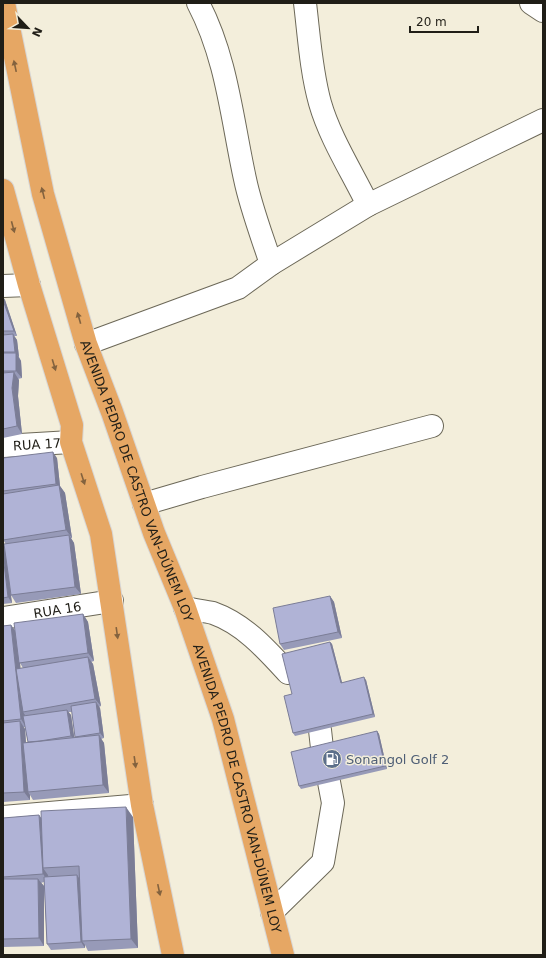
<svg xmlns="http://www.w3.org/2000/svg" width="546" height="958" font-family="'DejaVu Sans',sans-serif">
<rect width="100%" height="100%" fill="#f3eedb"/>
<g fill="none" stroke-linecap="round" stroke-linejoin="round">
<defs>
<g id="minor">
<path d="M198,3C227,58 232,120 245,179C251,208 262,236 271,264"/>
<path d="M305,3C309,36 311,71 320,103C330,138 352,172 368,205"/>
<path d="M531,3L543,11"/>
<path d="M3,286L29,285"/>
<path d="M86,344L238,288L271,264L368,205L543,120"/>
<path id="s1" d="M3,446L71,442"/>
<path d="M144,504L202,487L432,426"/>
<path d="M185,608C194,610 204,611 213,613C244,624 266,649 288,673"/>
<path id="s2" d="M3,618L112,601"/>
<path d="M320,730L322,748"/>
<path d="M3,817L142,805"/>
<path d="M272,912L323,862L333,803L329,782"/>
</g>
<g id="highway">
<path id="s3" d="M4,3L43,194L86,344L112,412L154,533L185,608L223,719L283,955"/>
<path d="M3,190L29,285L72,425L71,442L101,534L142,805L173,955"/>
</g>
</defs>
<use href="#minor" stroke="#6c6858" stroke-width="24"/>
<use href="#highway" stroke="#d7d6d5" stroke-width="24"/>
<use href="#minor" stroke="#fff" stroke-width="22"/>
<use href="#highway" stroke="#e6a764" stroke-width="22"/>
</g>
<path fill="#979ab8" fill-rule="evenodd" d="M3,297L5,300L17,336H14L17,340L19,357L21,361L22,378L18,379L19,380L18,396L22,434L3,438Z
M3,458H57L60,486L65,493L72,538H71L74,543L81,594L16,603L11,595L10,591L12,603L3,604V544L5,547L6,544L3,540Z
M330,596L334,602L342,638L284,650L280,644Z
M83,614L88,622L94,661L91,662L93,664L101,706L99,707L100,708L104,738L101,739L104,743L109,793L33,800L30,795V800L3,802V626L11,625L15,631ZM20,663L23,668L20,669ZM68,712H72L76,738H74L71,715ZM23,727H25L28,742H26L25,729Z
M330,642L332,644L342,683L366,680L375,717L295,736L293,733L292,694Z
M377,731L379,734L387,769L301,789L299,786Z
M39,815L41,818L133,817L138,948L88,951L85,945V948L51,950L47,944L44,882L41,883L44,886V946L3,947V818Z"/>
<path fill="#7b7d96" d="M3,297L5,300L17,336L14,331L3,300Z
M13,334L17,340L19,357L15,352Z
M16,353L21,361L22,378L16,371Z
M14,372L19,380L18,396L22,434L17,426L12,388Z
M53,452L57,458L60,486L65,493L72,538L66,530L60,489L56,484Z
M69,535L74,543L81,594L75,587Z
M3,544L5,548L12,603L8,597L3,555Z
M330,596L334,602L342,638L338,632Z
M83,614L88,622L94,661L88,653Z
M11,625L17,633L25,711L23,712L25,715L26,727L21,719Z
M330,642L332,644L343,686L341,683Z
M88,657L93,664L101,706L95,699Z
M364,677L366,680L375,717L373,714Z
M96,702L100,708L104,738L100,733Z
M67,710L71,715L75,742L71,736Z
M20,721L25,729L29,792H28L30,795V800L24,792Z
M377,731L379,734L387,769L385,766Z
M99,735L104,743L109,793L103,785Z
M126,807L133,817L138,948L131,939Z
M39,815L45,823L43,868L48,875L49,882L43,874Z
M77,875L81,881L82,941L85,945V948L81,942Z
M38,879L44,886V946L39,938Z"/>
<path fill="#b0b3d6" stroke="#7b7d96" d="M3,300L14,331H3Z
M13,334L15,352H3V335Z
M3,353H16V371H3Z
M14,372L12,388L17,426L3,429V373Z
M53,452L56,484L3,491V458Z
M59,485L66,530L3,540V494Z
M69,535L75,587L11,595L4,544Z
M3,555L8,597L3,598Z
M330,596L338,632L280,644L273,608Z
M83,614L88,653L19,663L14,623Z
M11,625L21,719L3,721V626Z
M330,642L341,683L364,677L373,714L293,733L284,696L292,694L282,654Z
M88,657L95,699L23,712L16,669Z
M96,702L100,733L75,737L71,706Z
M67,710L71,736L40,741L28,742L23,716Z
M20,721L24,792L3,793V723Z
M377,731L385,766L299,786L291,752Z
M99,735L103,785L28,792L23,743Z
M126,807L131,939L82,941L79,866L43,868L41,811Z
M39,815L43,874L3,877V818Z
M77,875L81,942L47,944L44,877Z
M3,879H38L39,938L3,939Z"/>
<defs><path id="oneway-solid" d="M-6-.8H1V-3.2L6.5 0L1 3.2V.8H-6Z"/></defs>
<g fill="#83623e">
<use href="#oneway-solid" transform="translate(15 66) rotate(-102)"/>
<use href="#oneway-solid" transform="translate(43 193) rotate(-104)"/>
<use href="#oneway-solid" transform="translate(13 227) rotate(75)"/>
<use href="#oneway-solid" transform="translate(79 318) rotate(-106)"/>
<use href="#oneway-solid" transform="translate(54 365) rotate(73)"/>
<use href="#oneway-solid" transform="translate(83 479) rotate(72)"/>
<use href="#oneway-solid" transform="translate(117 633) rotate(82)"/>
<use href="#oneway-solid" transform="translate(135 762) rotate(82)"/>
<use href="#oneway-solid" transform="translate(159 890) rotate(78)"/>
</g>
<defs>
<symbol id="fuel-disc" viewBox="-11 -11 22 22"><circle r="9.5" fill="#5c6f8a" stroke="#f3eedb"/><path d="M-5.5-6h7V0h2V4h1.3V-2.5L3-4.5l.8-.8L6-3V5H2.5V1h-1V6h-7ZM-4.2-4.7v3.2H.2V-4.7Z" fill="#fff"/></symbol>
</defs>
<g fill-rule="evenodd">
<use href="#fuel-disc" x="321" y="748" width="22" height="22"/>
</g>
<g text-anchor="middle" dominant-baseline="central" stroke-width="3" stroke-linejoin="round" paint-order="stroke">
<g font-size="13" fill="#201e17" stroke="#f3eedb">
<text stroke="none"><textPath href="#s1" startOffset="34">RUA 17</textPath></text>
<text stroke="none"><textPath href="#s3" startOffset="497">AVENIDA PEDRO DE CASTRO VAN-DÚNEM LOY</textPath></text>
<text stroke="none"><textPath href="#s2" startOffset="55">RUA 16</textPath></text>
<text stroke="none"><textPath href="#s3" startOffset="821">AVENIDA PEDRO DE CASTRO VAN-DÚNEM LOY</textPath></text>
</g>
<g font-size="13" fill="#4e5e75" stroke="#f3eedb" text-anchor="start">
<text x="346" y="759">Sonangol Golf 2</text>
</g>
</g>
<rect width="546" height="958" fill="none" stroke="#201e17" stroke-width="8"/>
<g transform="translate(28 28) rotate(115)" stroke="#f3eedb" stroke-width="3" paint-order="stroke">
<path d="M0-3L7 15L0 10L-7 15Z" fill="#201e17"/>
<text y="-6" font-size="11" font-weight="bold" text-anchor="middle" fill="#201e17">N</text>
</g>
<path d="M410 26v6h68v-6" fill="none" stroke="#201e17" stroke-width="2"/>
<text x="416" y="26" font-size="12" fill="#201e17" stroke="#f3eedb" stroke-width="3" paint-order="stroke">20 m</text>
</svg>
